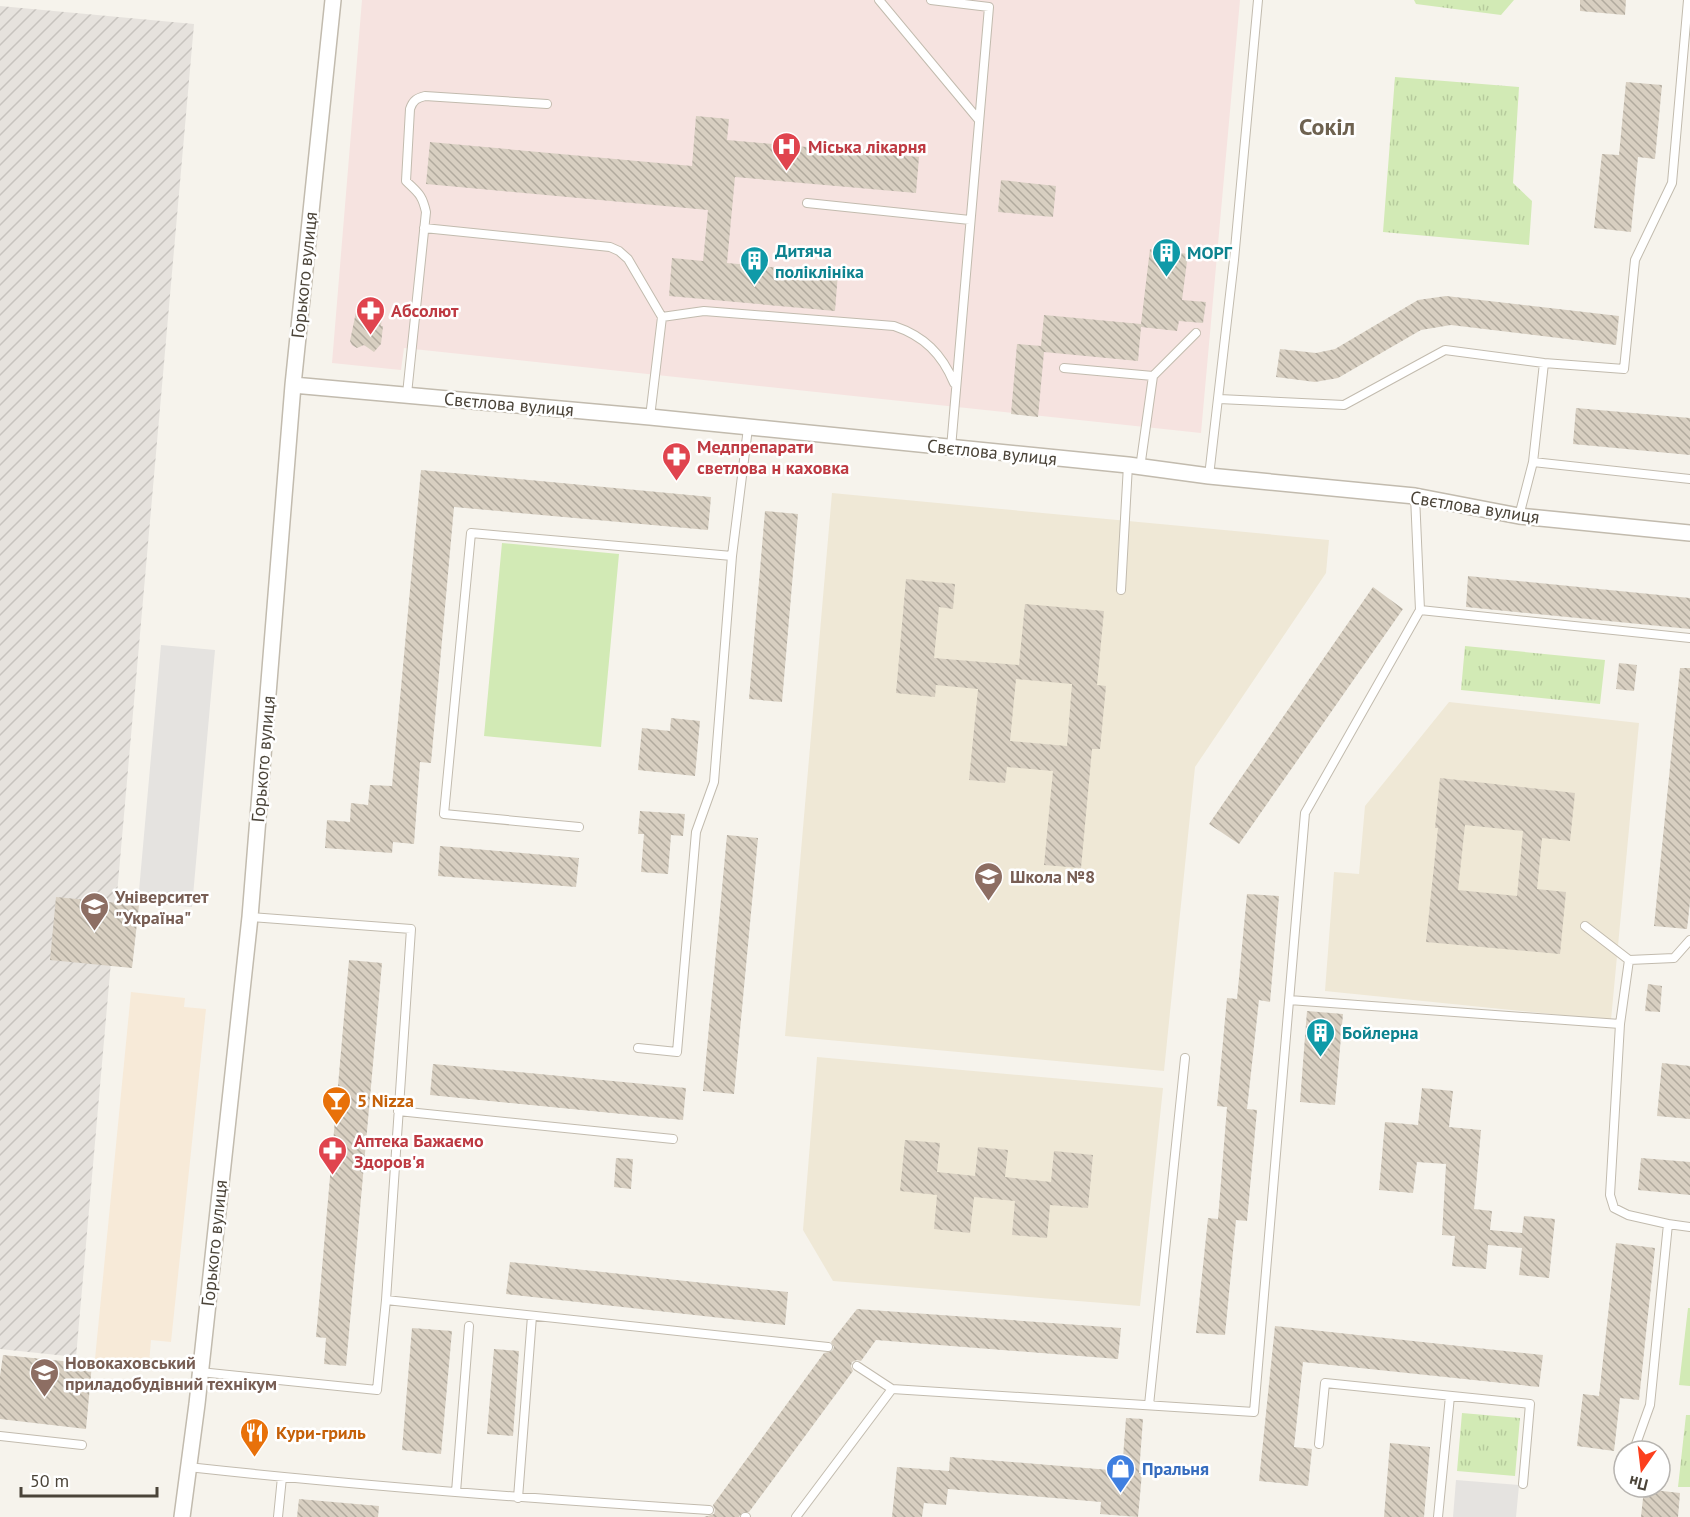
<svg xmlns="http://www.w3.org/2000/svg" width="1690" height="1517" font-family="'PT Sans',sans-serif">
<defs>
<pattern id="industrial-furrows" width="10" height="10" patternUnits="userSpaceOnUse" patternTransform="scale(1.5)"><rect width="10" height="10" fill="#e6e2dd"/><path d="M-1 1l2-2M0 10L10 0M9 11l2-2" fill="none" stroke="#c7c3be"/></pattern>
<pattern id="park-tufts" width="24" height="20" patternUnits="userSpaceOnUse" patternTransform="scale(1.5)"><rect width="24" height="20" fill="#d2eab5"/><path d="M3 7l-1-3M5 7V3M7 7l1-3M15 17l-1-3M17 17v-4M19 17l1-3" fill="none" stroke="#b6ca9c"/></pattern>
<pattern id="building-back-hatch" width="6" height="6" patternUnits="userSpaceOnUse" patternTransform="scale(1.5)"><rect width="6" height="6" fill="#d8cfc1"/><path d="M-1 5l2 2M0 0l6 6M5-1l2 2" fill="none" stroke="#b1aa9e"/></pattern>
</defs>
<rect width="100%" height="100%" fill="#f6f3ec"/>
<path fill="#f7ead8" d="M131,992L185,998L184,1007L206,1009L171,1342L151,1340L149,1364L95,1359Z"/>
<path fill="url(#industrial-furrows)" d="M0,6L194,24L76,1357L0,1349Z"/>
<path fill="#efe8d6" d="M832,493L1329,540L1326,573L1195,767L1164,1071L785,1036Z
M1449,702L1639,723L1611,1020L1325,991L1334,872L1359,874L1365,806Z
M817,1057L1163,1088L1140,1306L833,1281L803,1230Z"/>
<path fill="#f6e3e0" d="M362,0H1240L1201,433L404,348L401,370L332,363Z"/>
<path fill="url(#park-tufts)" d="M1414,0H1514L1501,15L1416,4Z
M1395,77L1519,87L1513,183L1532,201L1529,245L1383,232Z
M1465,646L1605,660L1600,704L1461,690Z
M1462,1413L1520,1418L1515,1476L1457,1471Z
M1686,1415H1690V1487H1678Z"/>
<path fill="#d2eab5" d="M502,543L619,554L601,747L484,736Z
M1688,1308H1690V1386L1679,1385Z"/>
<path fill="#e5e3e0" d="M161,645L215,650L192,907L138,902Z
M1456,1480L1519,1485L1516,1517H1453Z"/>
<path fill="url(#building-back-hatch)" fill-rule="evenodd" d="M1580,0H1626L1625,15L1580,11Z
M1626,82L1662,85L1655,159L1638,157L1631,232L1594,228L1602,154L1619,155Z
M696,116L729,119L727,140L919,157L916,193L735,177L727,263L838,273L835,311L669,296L672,258L703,261L708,210L426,184L430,142L692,166Z
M1001,180L1056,186L1053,217L998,212Z
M1150,249L1188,254L1182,300L1206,302L1203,323L1179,321L1177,331L1141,327L1138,361L1044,352L1038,417L1011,414L1017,344L1041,346L1044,315L1141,324Z
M1446,296L1619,316L1616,345L1451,325L1421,330L1338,378L1315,382L1276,377L1280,349L1316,353L1335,349L1418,300Z
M356,312L382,317L381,326H383L381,344L374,352L364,345L357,348L352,345L350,341Z
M1576,408L1690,418V455L1573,444Z
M421,470L711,497L708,530L454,507L431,763L420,762L414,844L393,842L392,853L325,848L327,820L350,822L351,803L368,805L370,785L392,786Z
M765,511L798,514L782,702L749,699Z
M1468,576L1690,598V629L1466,607Z
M906,579L955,584L953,609L939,607L934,658L1019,665L1025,604L1104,611L1097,685L1106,686L1100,749H1092L1081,868L1044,865L1053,771L1007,767L1005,783L969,780L978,689L936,685L935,697L896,693ZM1016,679L1072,684L1067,746L1010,741Z
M1373,587L1403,609L1239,844L1209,824Z
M1619,663L1637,665L1634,691L1616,689Z
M1680,668H1690V902L1687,929L1654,926Z
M671,718L700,721L695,776L638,770L642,728L670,731Z
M1440,778L1575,793L1570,841L1542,838L1537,889L1566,892L1560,954L1426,942L1438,828H1435ZM1465,825L1523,831L1517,896L1458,890Z
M640,811L685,814L683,836L671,835L668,874L641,872L644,834H638Z
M727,835L758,838L734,1094L703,1091Z
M440,846L579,858L576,887L438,876Z
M1247,894L1279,896L1270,1002L1259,1000L1247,1109L1257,1110L1247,1221L1236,1220L1225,1335L1196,1333L1208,1218L1218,1219L1227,1107L1217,1106L1227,998L1237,999Z
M56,897L139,905L132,968L50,960Z
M349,960L382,963L346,1366L324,1364L326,1338L316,1337Z
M1648,984L1662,986L1660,1012L1645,1011Z
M1307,1011L1343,1014L1335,1105L1300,1102Z
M1662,1063L1690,1066V1119L1657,1116Z
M433,1064L686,1088L683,1120L430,1095Z
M1422,1088L1453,1091L1449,1127L1481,1130L1474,1209L1492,1211L1490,1230L1522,1233L1524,1216L1555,1219L1549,1278L1519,1275L1522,1248L1488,1245L1486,1269L1452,1266L1455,1236L1442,1235L1446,1164L1417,1162L1413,1193L1379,1190L1385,1122L1418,1125Z
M905,1140L940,1143L937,1172L975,1176L978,1147L1008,1150L1005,1177L1051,1182L1054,1151L1093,1155L1088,1208L1050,1205L1047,1238L1012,1235L1015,1201L974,1197L970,1233L934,1229L937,1195L900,1191Z
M616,1158L633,1159L631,1189L614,1187Z
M1641,1158L1690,1162V1195L1638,1190Z
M1616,1243L1655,1248L1639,1400L1620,1398L1614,1451L1577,1446L1583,1394L1599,1396Z
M510,1262L788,1292L785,1325L506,1294Z
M857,1309L1121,1328L1118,1359L876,1340L861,1361L857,1360L852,1362L851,1366L853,1371L749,1512H743L739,1517H704L714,1514L715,1510L713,1505L824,1353L832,1351L834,1347L831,1342Z
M1275,1326L1543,1355L1539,1387L1303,1362L1294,1447L1312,1449L1308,1486L1259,1481Z
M412,1328L452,1331L441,1454L402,1450Z
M494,1349L519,1351L513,1436L487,1434Z
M3,1355L92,1364L86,1429L0,1419V1376Z
M1126,1418L1143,1419L1139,1473H1142L1138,1517L1100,1514L1101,1502L948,1489L946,1505L924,1503L922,1517H892L897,1467L949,1471L950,1457L1122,1471Z
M1390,1443L1430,1447L1424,1517H1384Z
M1644,1489L1680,1493L1678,1517H1641Z
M299,1499L379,1506L378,1517H297Z"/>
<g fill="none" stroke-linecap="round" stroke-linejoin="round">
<defs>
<path id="service" d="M879,0L978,119
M931,0L989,7L951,448
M807,203L970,220
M424,228L610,247L619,251L628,259L662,317L650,417
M662,317L704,311L894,326C924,336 942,354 954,383
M1064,368L1153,376
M407,394L426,212C422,194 418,193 406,181L410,109C413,100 417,98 425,96L547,104
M1219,399L1344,405L1445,350L1544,363L1624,369L1635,260L1672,183L1688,0
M1533,462L1690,479
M1140,468L1153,376L1196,333
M1209,476L1234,260L1258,0
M1519,516L1533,462L1544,363
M1121,590L1128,465
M1420,610L1690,638
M579,827L444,814L471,533L732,556
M250,917L411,929L386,1300
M1585,926L1629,960
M1289,1000L1620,1024
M638,1048L677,1052L696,832L714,782L732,556L748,428
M398,1111L673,1139
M1668,1224L1628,1215L1614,1208L1610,1195L1620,1024L1629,960L1674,958L1690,940
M857,1366L892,1389
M200,1372L377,1390L386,1300L828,1347
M1149,1405L1185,1058
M0,1436L82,1445
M1319,1444L1325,1383L1530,1404L1523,1484
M1636,1444L1650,1405L1668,1224L1690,1227
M188,1467C362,1486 535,1499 709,1510
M456,1492L469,1326
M518,1498L532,1316
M278,1517L282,1477
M745,1517H746
M796,1517L892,1389L1254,1412L1305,813L1420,610L1415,496
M1438,1517L1450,1396"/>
<path id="minor" d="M293,385L650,417L1128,465L1209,476L1415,496L1519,516L1690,533
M182,1517L197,1404L250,917L293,385L333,0"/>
</defs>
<use href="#service" stroke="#c2bbae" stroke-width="10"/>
<use href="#minor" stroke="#c2bbae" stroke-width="18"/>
<use href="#service" stroke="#fff" stroke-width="8"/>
<use href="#minor" stroke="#fff" stroke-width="15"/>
</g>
<defs>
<symbol id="hospital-pin" viewBox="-11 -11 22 30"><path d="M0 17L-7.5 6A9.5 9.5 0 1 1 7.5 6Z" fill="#e0444e" stroke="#fff"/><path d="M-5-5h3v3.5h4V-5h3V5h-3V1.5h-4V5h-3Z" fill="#fff"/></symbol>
<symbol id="building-pin" viewBox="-11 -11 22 30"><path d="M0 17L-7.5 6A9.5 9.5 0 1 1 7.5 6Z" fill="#0f9aa8" stroke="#fff"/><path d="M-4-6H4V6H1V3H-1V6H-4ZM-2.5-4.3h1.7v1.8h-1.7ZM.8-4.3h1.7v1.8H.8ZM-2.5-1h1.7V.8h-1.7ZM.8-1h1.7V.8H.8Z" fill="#fff"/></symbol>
<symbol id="pharmacy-pin" viewBox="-11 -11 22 30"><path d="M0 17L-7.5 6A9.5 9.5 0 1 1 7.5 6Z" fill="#e0444e" stroke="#fff"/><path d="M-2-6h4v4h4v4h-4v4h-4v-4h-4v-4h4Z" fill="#fff"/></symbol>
<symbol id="school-pin" viewBox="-11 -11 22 30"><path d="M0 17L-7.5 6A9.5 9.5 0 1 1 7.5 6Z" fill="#8d6e63" stroke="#fff"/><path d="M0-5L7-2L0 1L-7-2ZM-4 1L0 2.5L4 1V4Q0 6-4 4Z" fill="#fff"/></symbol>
<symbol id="university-pin" viewBox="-11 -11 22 30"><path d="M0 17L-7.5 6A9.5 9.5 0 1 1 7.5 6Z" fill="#8d6e63" stroke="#fff"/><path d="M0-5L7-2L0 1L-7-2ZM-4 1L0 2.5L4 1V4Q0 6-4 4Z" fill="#fff"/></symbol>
<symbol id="bar-pin" viewBox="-11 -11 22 30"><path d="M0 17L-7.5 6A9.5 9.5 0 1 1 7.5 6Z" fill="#e8710a" stroke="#fff"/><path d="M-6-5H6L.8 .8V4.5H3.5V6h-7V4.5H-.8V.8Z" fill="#fff"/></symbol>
<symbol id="restaurant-pin" viewBox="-11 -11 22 30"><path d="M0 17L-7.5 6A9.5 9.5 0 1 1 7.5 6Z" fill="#e8710a" stroke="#fff"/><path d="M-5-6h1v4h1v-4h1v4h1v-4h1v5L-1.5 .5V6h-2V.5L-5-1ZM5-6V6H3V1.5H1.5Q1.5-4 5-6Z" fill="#fff"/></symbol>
<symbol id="shop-pin" viewBox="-11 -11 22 30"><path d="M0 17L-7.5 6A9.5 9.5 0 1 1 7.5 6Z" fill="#3f7fe0" stroke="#fff"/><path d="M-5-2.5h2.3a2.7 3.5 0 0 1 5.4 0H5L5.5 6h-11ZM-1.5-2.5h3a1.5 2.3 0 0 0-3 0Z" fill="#fff"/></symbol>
</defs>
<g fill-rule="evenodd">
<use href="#hospital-pin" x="770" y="130" width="33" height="45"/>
<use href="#building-pin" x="1150" y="236" width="33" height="45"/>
<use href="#building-pin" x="738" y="244" width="33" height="45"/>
<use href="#pharmacy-pin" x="354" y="294" width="33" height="45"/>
<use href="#pharmacy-pin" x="660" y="440" width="33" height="45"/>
<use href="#school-pin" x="972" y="860" width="33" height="45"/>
<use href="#university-pin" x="78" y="890" width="33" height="45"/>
<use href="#building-pin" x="1304" y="1016" width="33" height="45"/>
<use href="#bar-pin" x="320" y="1084" width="33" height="45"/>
<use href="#pharmacy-pin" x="316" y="1134" width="33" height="45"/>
<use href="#university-pin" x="28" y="1356" width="33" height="45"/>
<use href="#restaurant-pin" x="238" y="1416" width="33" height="45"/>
<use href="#shop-pin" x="1104" y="1452" width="33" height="45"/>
</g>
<g text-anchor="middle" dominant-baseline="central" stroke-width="5" stroke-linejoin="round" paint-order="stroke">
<g font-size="18" font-weight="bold" fill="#be3a42" stroke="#fff" text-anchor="start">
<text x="808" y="146">Міська лікарня</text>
<text x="391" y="310">Абсолют</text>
<text x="697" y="446">Медпрепарати<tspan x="697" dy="21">светлова н каховка</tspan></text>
<text x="354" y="1140">Аптека Бажаємо<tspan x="354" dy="21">Здоров'я</tspan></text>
</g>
<g font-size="18" font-weight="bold" fill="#0d838f" stroke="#fff" text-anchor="start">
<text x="775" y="250">Дитяча<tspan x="775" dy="21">поліклініка</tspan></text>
<text x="1187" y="252">МОРГ</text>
<text x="1342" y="1032">Бойлерна</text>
</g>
<g font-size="18" fill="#4b4439" stroke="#fff">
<text transform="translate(304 275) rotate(-84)">Горького вулиця</text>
<text transform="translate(509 404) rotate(5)">Свєтлова вулиця</text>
<text transform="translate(992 452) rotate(6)">Свєтлова вулиця</text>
<text transform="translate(1475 507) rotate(9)">Свєтлова вулиця</text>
<text transform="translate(263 759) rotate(-85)">Горького вулиця</text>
<text transform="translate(214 1243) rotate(-84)">Горького вулиця</text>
</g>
<g font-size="18" font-weight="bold" fill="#785e54" stroke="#fff" text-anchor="start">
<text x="1010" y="876">Школа №8</text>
<text x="115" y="896">Університет<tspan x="115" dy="21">"Україна"</tspan></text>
<text x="65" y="1362">Новокаховський<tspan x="65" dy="21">приладобудівний технікум</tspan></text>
</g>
<g font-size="18" font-weight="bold" fill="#c56008" stroke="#fff" text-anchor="start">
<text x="357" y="1100">5 Nizza</text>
<text x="276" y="1432">Кури-гриль</text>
</g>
<g font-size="18" font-weight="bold" fill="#366cbe" stroke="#fff" text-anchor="start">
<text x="1142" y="1468">Пральня</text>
</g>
<g font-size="24" font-weight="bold" fill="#6e6250" stroke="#fff">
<text x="1327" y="126">Сокіл</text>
</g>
</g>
<g transform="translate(1642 1469) rotate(194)"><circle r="28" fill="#ffffff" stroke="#b7b4b0" stroke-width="1.5"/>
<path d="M0-4.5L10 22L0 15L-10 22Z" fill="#fc3f1d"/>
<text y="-9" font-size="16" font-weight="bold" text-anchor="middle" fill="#4b4439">Пн</text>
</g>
<path d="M21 1487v9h136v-9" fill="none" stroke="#4b4439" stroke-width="3"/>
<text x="30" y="1487" font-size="18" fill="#4b4439" stroke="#ffffff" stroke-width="4.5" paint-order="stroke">50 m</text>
</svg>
